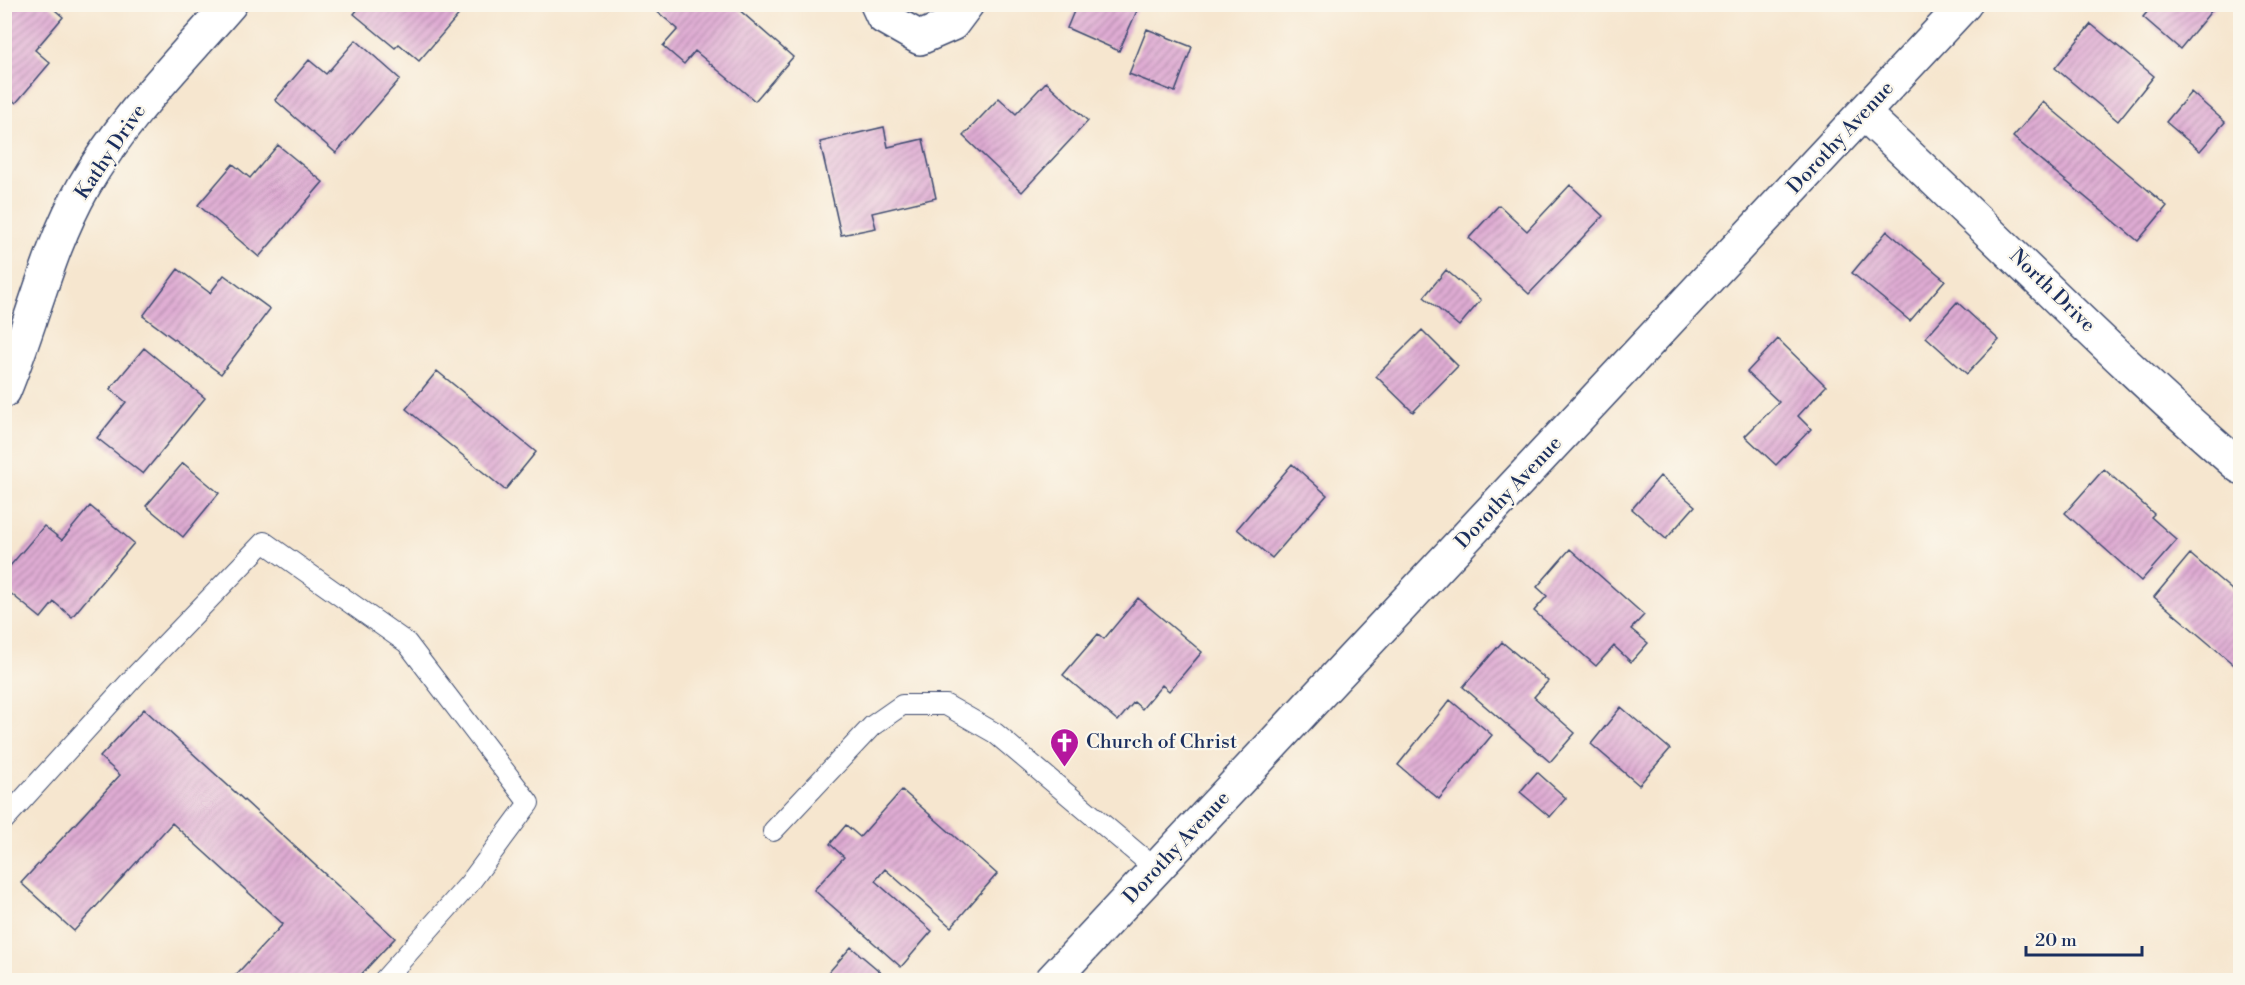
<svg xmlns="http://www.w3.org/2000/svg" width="2245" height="985" font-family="'Libre Bodoni',serif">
<defs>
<pattern id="building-hatch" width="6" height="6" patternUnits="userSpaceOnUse" patternTransform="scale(1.5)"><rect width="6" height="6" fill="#dfacd3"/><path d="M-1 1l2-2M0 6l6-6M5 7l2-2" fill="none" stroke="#b48cae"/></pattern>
</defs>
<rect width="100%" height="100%" fill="#fbf7ec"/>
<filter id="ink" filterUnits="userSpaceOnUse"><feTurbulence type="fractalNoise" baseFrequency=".0167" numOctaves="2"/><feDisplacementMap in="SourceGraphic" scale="12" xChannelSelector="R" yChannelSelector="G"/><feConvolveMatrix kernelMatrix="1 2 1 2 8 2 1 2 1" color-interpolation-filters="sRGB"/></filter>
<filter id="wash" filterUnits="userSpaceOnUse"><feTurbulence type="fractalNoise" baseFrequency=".008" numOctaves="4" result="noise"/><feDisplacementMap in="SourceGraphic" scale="24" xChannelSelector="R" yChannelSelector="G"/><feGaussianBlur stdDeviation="1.35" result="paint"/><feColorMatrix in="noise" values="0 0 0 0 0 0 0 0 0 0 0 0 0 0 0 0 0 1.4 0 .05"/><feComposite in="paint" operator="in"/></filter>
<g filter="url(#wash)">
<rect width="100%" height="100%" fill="#f6e6cf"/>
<g id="blocks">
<path fill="url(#building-hatch)" d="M4,4H48L63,17L35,50L50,63L16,103L4,93Z
M362,4H468L419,61L399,44L395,48L354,14Z
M660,4H738L736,7L793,57L755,101L695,51L684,64L663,46L678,29L655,10Z
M1077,4H1140L1119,51L1067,28Z
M2154,4H2217L2180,49L2143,17Z
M2091,24L2154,76L2118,121L2055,68Z
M1147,29L1192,47L1175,92L1129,74Z
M356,40L400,79L336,153L275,100L309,60L326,74Z
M1046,82L1088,121L1022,192L963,136L999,98L1016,114Z
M2191,92L2225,122L2200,151L2166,122Z
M2043,102L2167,206L2138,241L2013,137Z
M884,127L888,147L923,139L936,198L872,213L876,228L841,235L820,142Z
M278,145L323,182L259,257L198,205L233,164L250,178Z
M1570,185L1603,216L1529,294L1469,238L1499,205L1527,231Z
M1887,231L1945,280L1910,321L1852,273Z
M178,269L210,293L224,275L270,309L221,374L143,316Z
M1446,270L1481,300L1459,326L1424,297Z
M1957,302L1999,340L1967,374L1926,337Z
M1422,330L1458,366L1413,412L1376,376Z
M1778,339L1826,386L1798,416L1811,429L1776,465L1745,436L1779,402L1747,372Z
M144,348L205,398L143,474L97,438L126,402L110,389Z
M437,371L536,452L505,490L406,409Z
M183,463L219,493L183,537L146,506Z
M1292,464L1327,495L1272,558L1237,529Z
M2104,469L2154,514L2151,517L2177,540L2141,581L2065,513Z
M1660,476L1695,506L1666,539L1632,509Z
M90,506L134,543L72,617L54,602L41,618L4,588V573L44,526L62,540Z
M1570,549L1644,615L1631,629L1648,643L1631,662L1614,646L1596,666L1534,611L1547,596L1537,587Z
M2190,554L2240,597V670L2154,597Z
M1138,598L1202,652L1169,691L1162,685L1142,709L1134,702L1118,721L1063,675L1098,634L1104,639Z
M1502,642L1548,681L1534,697L1575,733L1550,762L1463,687Z
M1450,700L1492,735L1439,799L1398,765Z
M1621,707L1670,749L1639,785L1591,744Z
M144,709L395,938L356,980H341L334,974L328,980H231L283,924L172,823L74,931L21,883L120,775L100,757Z
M1537,772L1566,798L1550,817L1520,792Z
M902,790L997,874L951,927L885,869L875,881L932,931L901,967L814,890L844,857L830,844L846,825L860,837Z
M851,947L890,980H822Z"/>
</g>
</g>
<g filter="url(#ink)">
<use href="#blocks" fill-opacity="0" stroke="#3c4a6f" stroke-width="1.5"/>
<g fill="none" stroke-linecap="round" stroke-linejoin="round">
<defs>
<path id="lane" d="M4,820L135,676L264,542L407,643L529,803L469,884L384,980
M773,831L872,726L902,705H946L995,733L1157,870"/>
<path id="street" d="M877,4L883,17L920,38L952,24L967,4
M1864,114C1991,230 2110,355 2240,467
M4,391C32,324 48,249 84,186C123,118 179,63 230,4
M1052,980L1965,4"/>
</defs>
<use href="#lane" stroke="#3c4a6f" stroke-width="22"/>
<use href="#street" stroke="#3c4a6f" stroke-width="36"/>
<use href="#lane" stroke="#fff" stroke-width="20"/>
<use href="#street" stroke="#fff" stroke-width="33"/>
</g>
</g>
<defs>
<symbol id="church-pin" viewBox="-11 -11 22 30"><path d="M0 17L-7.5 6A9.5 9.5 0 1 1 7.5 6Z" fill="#b5179e" stroke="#fbf7ec"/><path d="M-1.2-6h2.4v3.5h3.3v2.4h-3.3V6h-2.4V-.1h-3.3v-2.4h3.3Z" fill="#fff"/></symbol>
</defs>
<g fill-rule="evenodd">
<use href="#church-pin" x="1048" y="726" width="33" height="45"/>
</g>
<g text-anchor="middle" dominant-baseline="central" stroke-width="4.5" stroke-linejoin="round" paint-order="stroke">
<g font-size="20" fill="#1b2f5e" stroke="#fbf7ec">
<text transform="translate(1841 138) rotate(-47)">Dorothy Avenue</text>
<text transform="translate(111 152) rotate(-56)">Kathy Drive</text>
<text transform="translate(2052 291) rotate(44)">North Drive</text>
<text transform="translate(1509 493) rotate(-47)">Dorothy Avenue</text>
<text transform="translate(1177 848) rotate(-47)">Dorothy Avenue</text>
</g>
<g font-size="20" fill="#1b2f5e" stroke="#fbf7ec" text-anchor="start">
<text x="1086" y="742">Church of Christ</text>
</g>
</g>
<rect width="2245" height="985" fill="none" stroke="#fbf7ec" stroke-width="24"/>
<path d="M2026 946v9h116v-9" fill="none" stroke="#1b2f5e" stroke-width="3"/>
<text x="2035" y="946" font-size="18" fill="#1b2f5e" stroke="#fbf7ec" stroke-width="4.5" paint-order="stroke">20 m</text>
</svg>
